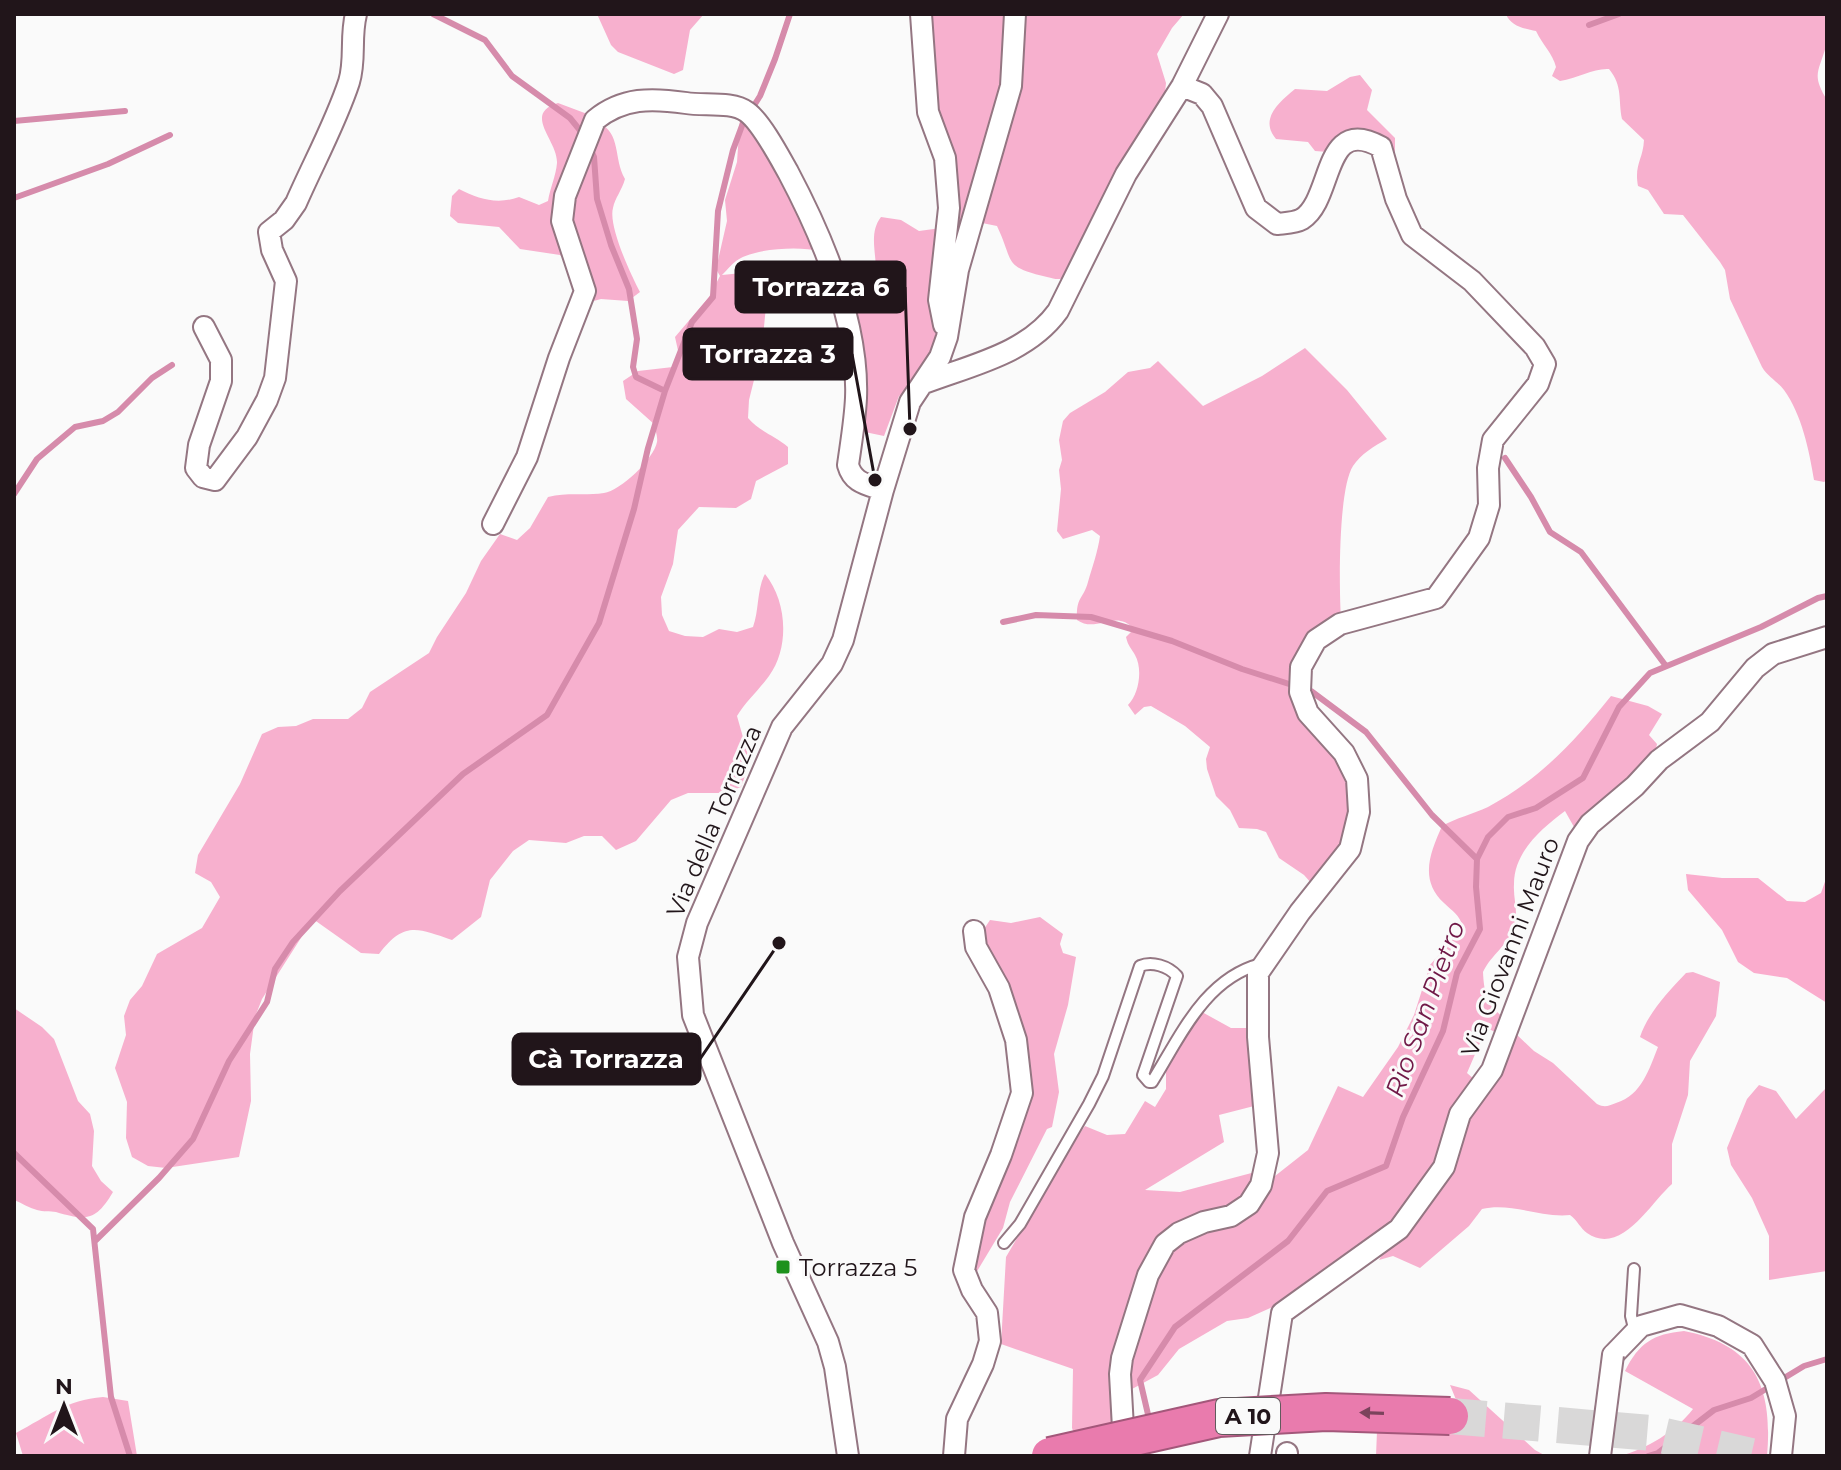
<svg xmlns="http://www.w3.org/2000/svg" width="1841" height="1470" font-family="Montserrat,sans-serif">
<rect width="100%" height="100%" fill="#fafafa"/>
<path fill="#f7b0ce" d="M597,14H704L690,30L683,70L674,74L618,52L611,45Z
M929,14H1184L1172,28L1157,54L1166,83L1165,93L1066,278C1057,280 1055,279 1047,277C1002,266 1015,264 997,226L977,222L949,273Z
M1506,14H1827C1827,24 1829,36 1826,46C1819,72 1811,74 1827,100V480L1824,482L1814,480C1809,450 1802,415 1784,390C1777,381 1768,377 1762,367L1730,299L1725,270L1720,262L1683,215L1664,214L1648,190L1638,186C1634,164 1643,160 1644,140L1622,119C1618,100 1623,86 1609,69C1594,68 1578,78 1560,81L1552,76L1556,67C1553,54 1542,44 1536,31C1525,29 1510,26 1506,14Z
M1360,75L1372,90L1367,110L1395,138V158L1384,142L1328,152L1315,151L1308,142L1276,139C1259,119 1279,102 1295,89L1327,91L1350,77Z
M558,103L590,115L576,161L569,263L560,255L520,249L499,227L458,223L450,216L452,196L459,189C479,199 497,205 519,197L539,205L548,201C550,188 556,176 557,163C558,140 522,114 558,103Z
M744,117L785,178L820,251C799,246 754,248 736,261C731,265 726,271 722,275L742,273L758,280L767,295L762,348L749,400L748,418C760,432 774,435 788,447V464L756,481L751,499L736,508L699,507L678,530L673,564L661,597L662,615L669,631L685,636L703,637L719,629L737,632L753,627C759,611 757,588 765,574C787,601 790,647 769,676C759,690 746,701 737,716L750,762L741,787L725,793H688L671,800L636,841L616,850L602,836H584L566,843L529,840L513,851L490,880L481,917L452,940C417,928 404,921 379,954L361,953L313,919L262,999L255,1017L250,1054L251,1101L239,1157L166,1168L148,1166L132,1157L126,1138L127,1102L115,1068L126,1035L124,1016L130,1000L142,986L157,954L202,928L220,897L211,882L195,873L198,855L240,784L262,734L278,727L296,726L313,719H348L362,708L370,692L429,653L437,637L466,593L481,561L500,534L517,540L530,528L548,497C567,492 584,496 604,493C620,491 654,459 657,442C658,437 655,429 654,424L626,399L623,381L638,371L673,367L679,355L675,337L709,297L720,276L716,269L727,221L725,200L737,162L740,119Z
M598,122C622,134 613,158 625,179C622,190 615,198 613,208C608,226 631,275 640,292L628,301L601,299L590,302L567,215Z
M881,217L901,220L919,231L941,228L936,346L912,386L899,396L884,436L860,431L844,289C901,289 859,245 881,217Z
M1305,348L1347,390L1387,439C1374,446 1361,454 1353,466C1338,489 1339,589 1341,618L1309,640L1291,665V685L1355,790L1348,840L1312,884L1304,875L1279,858L1266,832L1257,829L1239,828L1230,810L1216,796L1207,769L1206,759L1210,747L1185,726L1151,706L1144,707L1135,715L1128,705C1139,694 1143,669 1135,655C1131,648 1128,646 1126,637L1134,629C1115,608 1097,634 1077,620C1076,596 1083,600 1088,582C1092,568 1098,551 1100,536L1092,530L1063,539L1057,531L1061,489L1059,470L1062,460L1059,440L1063,421L1070,413L1105,392L1128,372L1150,368L1158,361L1203,406L1262,376Z
M1611,696L1648,706L1662,714L1649,735L1657,744L1655,753L1573,838L1574,827L1565,811C1541,829 1514,852 1514,884C1513,900 1519,911 1514,927C1508,945 1491,955 1483,972C1484,993 1487,1006 1505,1018L1499,1034L1487,1028L1485,1031L1467,1073L1475,1080L1433,1177L1400,1218L1286,1301L1248,1318L1227,1321L1179,1349L1158,1375L1132,1389L1112,1413L1122,1456H1081L1072,1428L1073,1369L1001,1344L1006,1257L1074,1141L1085,1126L1107,1135L1125,1134L1145,1101L1155,1107L1166,1089V1066L1202,1012L1231,1028H1254L1258,1105L1219,1115L1224,1142L1145,1190L1180,1192L1259,1171L1249,1194L1236,1205L1164,1233L1156,1239L1251,1212L1266,1199L1275,1176L1308,1150L1338,1086L1363,1097L1398,1047L1414,1015L1430,965L1463,927C1459,914 1453,912 1444,903C1419,880 1430,853 1442,826C1456,818 1473,814 1488,807C1539,780 1576,740 1611,696Z
M1040,917L1063,934L1060,944L1063,953L1076,957L1068,1005L1054,1054L1059,1092L1052,1127L1047,1129L1010,1202L1003,1228L973,1278L975,1242L1026,1099L984,953L982,932L990,920L1011,923Z
M1693,972L1720,982L1716,1016L1690,1061L1688,1095L1672,1144V1184C1651,1202 1621,1257 1587,1233C1581,1229 1577,1220 1570,1215C1540,1218 1511,1202 1482,1209L1469,1226L1420,1268L1393,1256L1379,1260C1393,1235 1422,1220 1436,1194C1446,1176 1449,1155 1457,1136C1469,1102 1496,1064 1514,1032L1534,1051L1553,1063L1597,1104C1605,1108 1608,1106 1616,1103C1642,1095 1649,1069 1658,1047L1640,1037C1648,1013 1668,992 1686,973Z
M14,1008L42,1027L54,1039L78,1101L90,1114L94,1131L92,1166L101,1181L113,1192C96,1221 86,1221 56,1212C50,1211 43,1212 37,1210C29,1208 22,1203 14,1200Z
M1759,1085L1776,1091L1796,1119L1827,1087V1271L1769,1280V1236L1752,1198L1731,1165L1727,1148L1747,1099Z
M1684,1331C1756,1345 1773,1388 1767,1456H1620C1648,1448 1675,1432 1693,1409L1625,1371C1639,1343 1653,1334 1684,1331Z
M1450,1385L1469,1390L1535,1450L1546,1456H1376L1377,1431L1457,1433L1459,1407Z
M103,1397L128,1401L137,1456H23L16,1433C48,1416 66,1400 103,1397Z"/>
<path fill="#faaccd" d="M1686,874L1722,878H1758L1787,901L1805,902L1821,893L1827,876V1003L1787,978L1754,973L1738,962L1722,930L1688,890Z"/>
<g fill="none" stroke-linecap="round" stroke-linejoin="round">
<path stroke="#d68bab" stroke-width="6" d="M433,14L485,40L512,76L570,118L583,134
M1589,25L1619,14
M14,121L125,111
M590,148L594,157L597,199L611,245L629,289L637,339L633,367L636,377L665,391
M14,198L108,164L170,135
M1505,458L1531,497L1550,532L1581,552L1666,666
M14,494L37,459L75,427L103,421L118,412L152,378L172,365
M1003,622L1036,615L1091,617L1172,641L1242,669L1311,691L1366,732L1432,815L1477,859
M14,1153L93,1229L111,1397L130,1456
M95,1241L159,1178L193,1139L229,1061L267,1002L275,969L293,942L340,891L463,774L547,715L599,623L634,509L648,448L665,391L692,322L713,297L718,211L733,150L743,123L760,96L775,59L790,14
M1150,1423L1140,1380L1175,1327L1288,1241L1327,1191L1386,1166L1403,1117L1443,1031L1457,973L1480,929L1476,887L1477,859L1488,837L1508,817L1536,808L1583,778L1619,707L1650,673L1761,627L1818,598L1827,596
M1648,1456L1658,1453L1714,1410L1751,1398L1804,1366L1827,1359"/>
<path stroke="#d9d8d8" stroke-width="36" stroke-dasharray="36 18" stroke-linecap="butt" d="M1450,1416L1652,1433L1751,1456"/>
<defs>
<path id="lane" d="M1004,1243L1020,1224L1089,1104L1103,1076L1140,966C1152,961 1168,966 1177,976L1143,1075L1149,1082H1152C1180,1037 1205,978 1261,964
M1634,1269L1631,1316L1635,1332"/>
<path id="street" d="M921,14L928,112L945,158L949,208L939,300L944,325
M204,327L221,360V381L199,445L196,468L203,477L215,480L247,437L267,400L275,378L286,281L272,250L269,232L284,220L296,203C313,164 336,122 349,82C356,59 350,38 356,14
M924,383C971,365 1027,354 1058,311L1126,174L1182,86L1218,14
M493,524L527,457L559,358L585,291L562,221L565,196L595,120C623,97 652,98 686,103C704,106 732,101 747,112C761,122 779,156 788,172C823,238 859,322 856,398C855,420 851,443 848,465C853,483 866,484 883,490
M1613,1355L1641,1326L1680,1315L1718,1326L1752,1345L1775,1381L1785,1416L1781,1456
M1124,1446L1120,1374L1122,1358L1148,1275L1165,1244L1179,1233L1204,1222L1231,1216L1249,1204L1261,1185L1268,1153L1258,1037V973L1300,912L1350,849L1359,812L1357,779L1344,753L1308,713L1300,692L1301,667L1316,640L1340,624L1436,598L1479,538L1489,505L1488,468L1493,440L1538,384L1545,364L1535,347L1472,281L1412,235L1396,199L1381,147C1322,114 1334,199 1302,219C1295,223 1285,223 1277,224L1256,208L1212,106L1202,94L1182,86
M848,1456L835,1367L828,1342L783,1243L693,1015L688,957L697,923L782,727L832,664L843,640L883,490L910,402L940,357L947,337L958,270L1011,86L1015,14
M954,1456L957,1419L983,1364L990,1341L987,1313L972,1290L964,1270L975,1217L1001,1155L1022,1093L1016,1040L999,988L976,947L974,931
M1260,1456L1282,1313L1399,1229L1444,1167L1460,1114L1492,1070L1578,841L1590,824L1635,786L1659,760L1710,722L1755,668L1773,654L1827,637
M1287,1456V1453"/>
</defs>
<use href="#lane" stroke="#947682" stroke-width="14"/>
<use href="#street" stroke="#947682" stroke-width="24"/>
<use href="#lane" stroke="#fff" stroke-width="10"/>
<use href="#street" stroke="#fff" stroke-width="20"/>
<defs>
<path id="street-bridge" d="M1600,1456L1613,1355"/>
<path id="highway-bridge" d="M1050,1456L1219,1418L1326,1412L1450,1416"/>
</defs>
<use href="#street-bridge" stroke="#947682" stroke-width="24" stroke-linecap="butt"/>
<use href="#highway-bridge" stroke="#a3577a" stroke-width="40" stroke-linecap="butt"/>
<use href="#street-bridge" stroke="#fff" stroke-width="20"/>
<use href="#highway-bridge" stroke="#e97bad" stroke-width="36"/>
</g>
<defs><path id="oneway-solid" d="M-6-.8H1V-3.2L6.5 0L1 3.2V.8H-6Z" transform="scale(2)"/></defs>
<use fill="#7b435c" href="#oneway-solid" transform="translate(1372 1413) rotate(-178)"/>
<rect fill="#1d911c" stroke="#fafafa" stroke-width="3" x="775" y="1259" width="16" height="16" rx="4"/>
<g text-anchor="middle" dominant-baseline="central" stroke-width="6" stroke-linejoin="round" paint-order="stroke">
<rect fill="#fafafa" stroke="#625a5d" stroke-width="2" x="1216" y="1398" width="64" height="36" rx="6"/>
<g font-size="22" font-weight="bold" fill="#21151a">
<text x="1248" y="1416">A 10</text>
</g>
<g font-size="24" fill="#21151a" stroke="#fafafa">
<text transform="translate(714 821) rotate(-67)">Via della Torrazza</text>
<text transform="translate(1510 947) rotate(-69)">Via Giovanni Mauro</text>
</g>
<g font-size="24" fill="#21151a" stroke="#fafafa" text-anchor="start">
<text x="799" y="1267">Torrazza 5</text>
</g>
<g font-size="26" font-style="italic" fill="#701847" stroke="#fafafa">
<text transform="translate(1425 1009) rotate(-70)">Rio San Pietro</text>
</g>
</g>
<path fill="none" stroke="#21151a" stroke-width="3" d="M910 429L905 287M875 480L852 354M779 943L700 1059"/>
<g fill="#21151a" stroke="#fafafa" stroke-width="3">
<circle cx="910" cy="429" r="8"/>
<circle cx="875" cy="480" r="8"/>
<circle cx="779" cy="943" r="8"/>
</g>
<g fill="#21151a" stroke="#21151a" stroke-width="3">
<rect x="736" y="262" width="169" height="50" rx="8"/>
<rect x="684" y="329" width="168" height="50" rx="8"/>
<rect x="513" y="1034" width="187" height="50" rx="8"/>
</g>
<g font-size="26" text-anchor="middle" font-weight="bold" fill="#fff">
<text x="821" y="296">Torrazza 6</text>
<text x="768" y="363">Torrazza 3</text>
<text x="606" y="1068">Cà Torrazza</text>
</g>
<rect width="1841" height="1470" fill="none" stroke="#21151a" stroke-width="32"/>
<g transform="translate(64 1406)" stroke="#fafafa" stroke-width="6" paint-order="stroke">
<path d="M0-6L14 30L0 20L-14 30Z" fill="#21151a"/>
<text y="-12" font-size="22" font-weight="bold" text-anchor="middle" fill="#21151a">N</text>
</g>
</svg>
